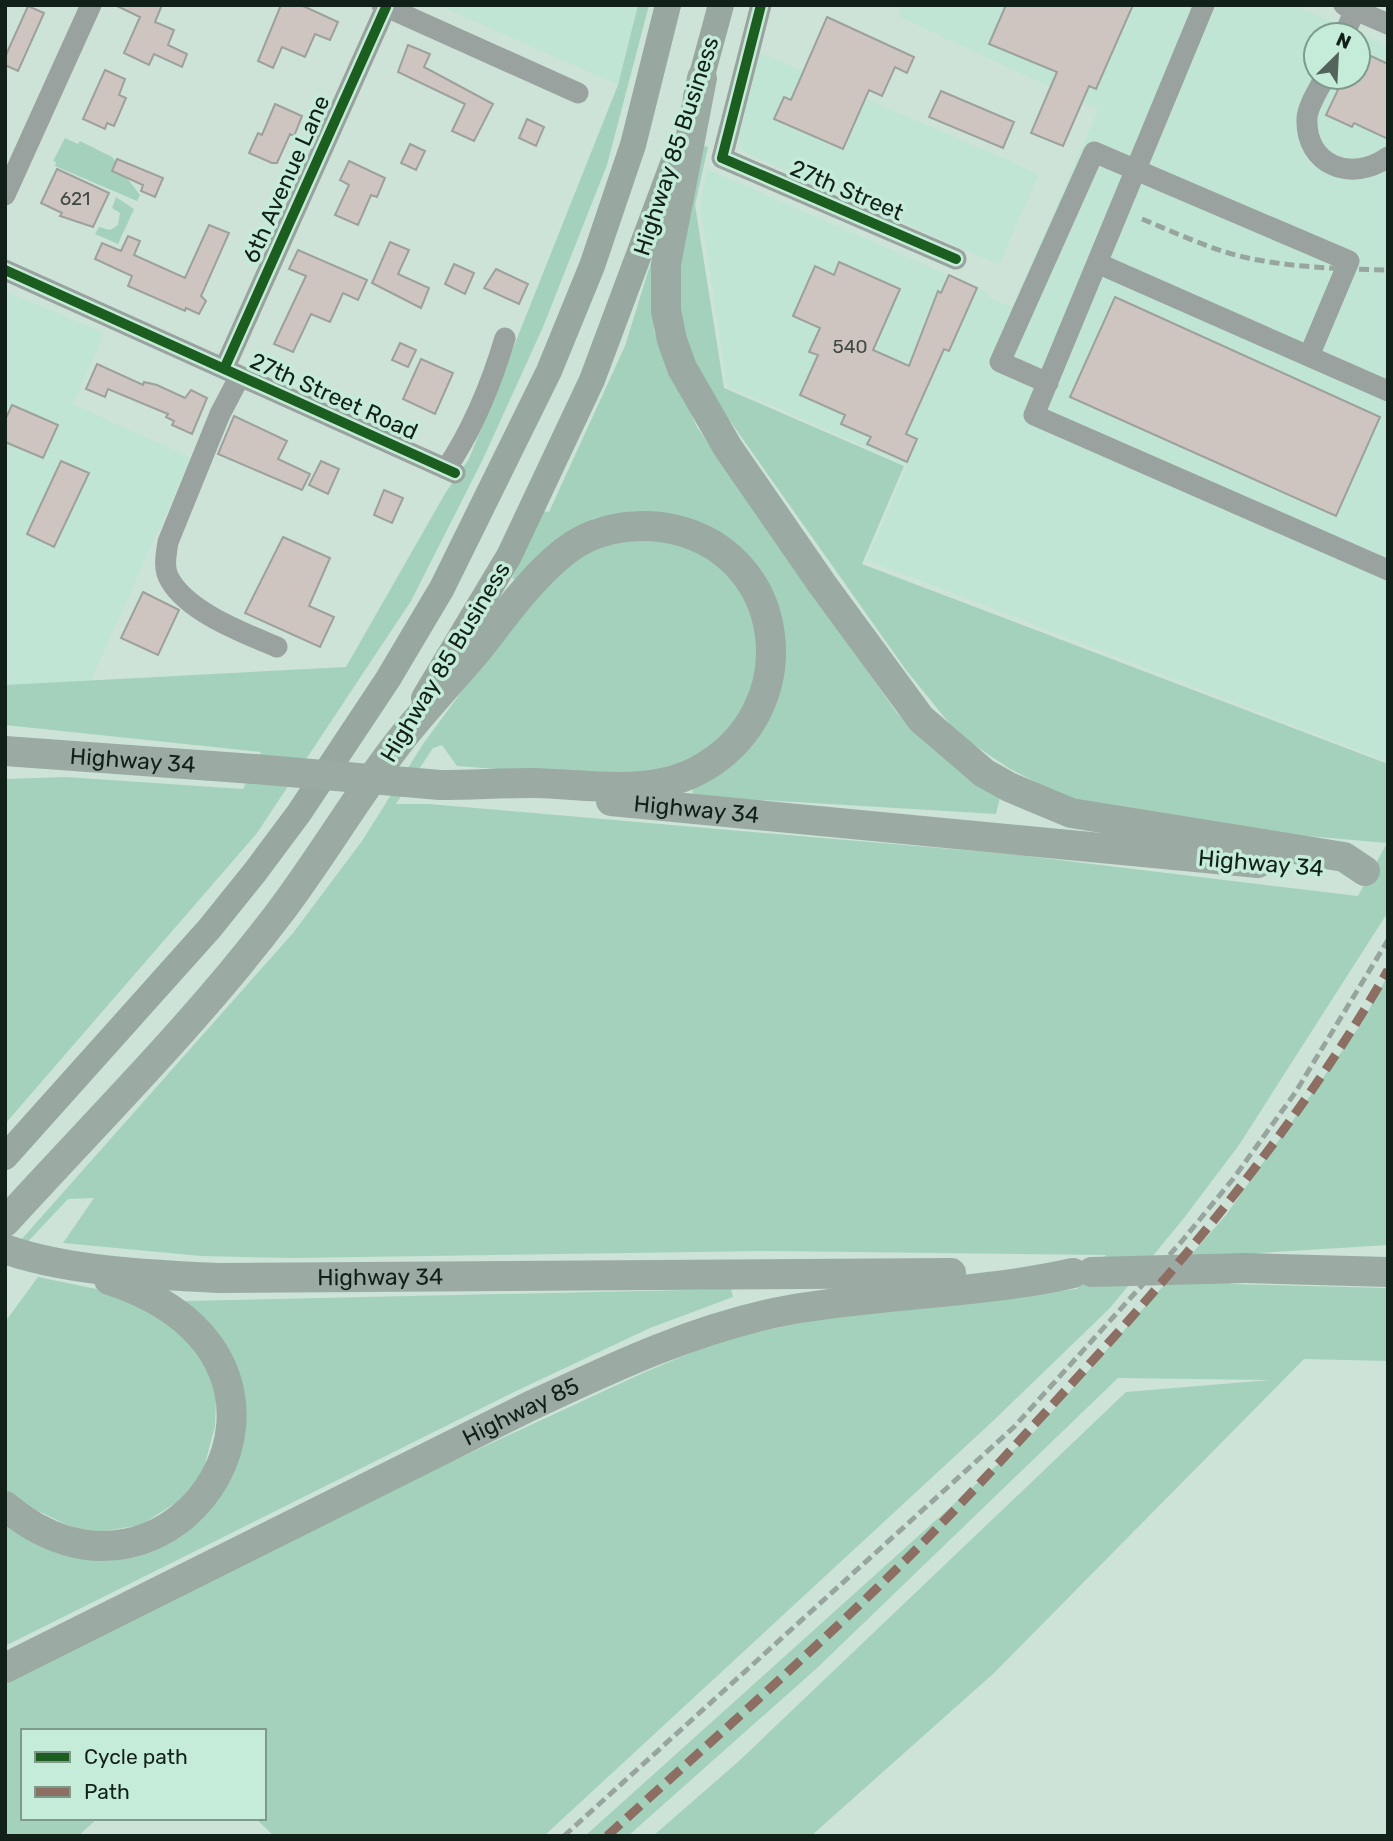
<svg xmlns="http://www.w3.org/2000/svg" width="1393" height="1841" font-family="Rubik,sans-serif">
<rect width="100%" height="100%" fill="#cde3d8"/>
<path fill="#c1e5d4" fill-rule="evenodd" d="M438,5H638L618,85Z
M891,5H1294L1388,46V762L867,560L907,465L727,386L700,205L707,169L985,291L990,298L1012,307L1098,110L1102,111L898,16L901,9ZM1316,35H1358V77H1316Z
M756,51L1039,174L999,265L746,153L740,145L737,127Z
M5,291L104,333L73,404L191,458L89,685L5,687Z"/>
<path fill="#a4d1bc" d="M638,5H649L607,165L543,327L483,459L411,601L257,833L5,1124V779L66,777L243,789L261,752L5,725V685L346,667L446,492L469,459L618,85Z
M65,138L78,144L80,141L112,157L116,162L112,172L127,178L140,195L137,201L55,166L56,162L53,161Z
M702,145L708,147L695,205L724,388L904,466L862,564L1388,764V912L1239,1145L1184,1218L1110,1308L993,1421L544,1836H274L255,1818H264V1731H23V1818H98L78,1836H5V1684L384,1493L645,1372L724,1339L859,1311L1077,1289L1106,1255L772,1251L294,1258L201,1256L63,1243L94,1198L68,1199L5,1266V1258L293,933L362,841L423,744L525,606L572,560L609,543L647,539L682,543L710,557L735,580L751,610L758,643V663L745,710L728,740L671,771L634,779L457,766L442,745L433,748L396,804H429L1009,854L1358,896L1387,843L1260,832L1065,797L1010,769L958,734L906,670L711,394L680,331L674,288Z
M116,197L134,209L118,244L95,234L99,227L110,230L118,225L120,213L112,208Z
M651,262L654,331L697,427L897,713L920,736L1000,797L996,814L693,796L692,783C761,758 768,729 782,661L705,530L677,516L634,511L592,519L561,541L516,580L512,578L542,511L549,512L625,346Z
M1388,975V1245L1258,1253L1230,1284L1388,1288V1361L1304,1359L994,1673L811,1836H653L739,1761L1126,1392L1270,1380L1118,1378L817,1668L628,1836H585L1035,1431L1226,1215L1361,1024Z
M38,1277L111,1292L169,1316L208,1366L216,1398L215,1426L202,1475L177,1502L141,1525L86,1534L5,1495V1322Z
M731,1289L733,1297L650,1328L514,1392L5,1646V1517L159,1543L243,1412C241,1365 215,1336 185,1301Z"/>
<path fill="#cec5c0" stroke="#9da09c" stroke-width="2" d="M115,5H162L155,22L174,30L168,45L187,54L182,67L154,54L149,65L124,53L140,17Z
M281,5H301L338,22L330,40L315,34L305,57L282,47L273,68L258,61Z
M1006,5H1133L1096,89L1089,86L1063,146L1031,133L1057,72L989,44Z
M28,6L44,13L18,71L5,65V57Z
M827,17L914,57L907,73L895,67L882,96L869,90L843,149L774,119L784,97L791,100Z
M408,45L430,54L424,67L493,104L474,141L452,131L465,104L398,72Z
M1358,50L1388,64V139L1354,123L1352,127L1326,115L1344,77H1358Z
M105,70L125,79L119,95L126,98L114,126L107,123L105,129L83,119Z
M941,91L1014,122L1003,148L929,117Z
M275,104L302,116L294,136L290,134L277,163H272L249,153L258,133L262,135Z
M527,119L544,127L536,146L519,138Z
M410,144L425,151L416,170L401,163Z
M117,159L163,178L155,197L141,191L143,185L112,171Z
M349,161L385,178L377,197L371,195L358,225L335,215L349,185L340,180Z
M57,169L109,193L93,227L60,216L62,213L41,203Z
M209,225L229,233L201,296L206,301L199,314L186,308L185,311L128,286L132,276L95,259L102,243L121,251L128,236L140,241L134,255L185,278Z
M390,242L409,250L398,274L429,288L421,308L372,283Z
M298,250L367,280L358,300L343,293L330,322L311,314L293,352L274,344L306,276L289,269Z
M839,262L900,289L873,350L909,366L938,291L941,293L949,275L977,288L949,351L944,349L906,434L917,439L907,462L867,444L871,437L841,424L845,415L800,395L818,355L809,352L820,328L793,316L815,266L834,275Z
M454,264L474,273L465,294L445,284Z
M496,269L528,284L519,304L484,288Z
M1115,297L1380,417L1336,516L1070,397Z
M400,343L416,350L408,367L392,360Z
M421,359L453,373L435,414L403,399Z
M97,364L143,385L144,382L157,385L185,398L191,390L207,398L192,434L172,425L174,421L166,417L168,414L108,389L105,397L86,389Z
M12,405L58,425L43,458L5,442V420Z
M234,416L287,441L278,459L310,474L302,490L218,454Z
M61,461L89,473L54,547L27,534Z
M321,461L339,469L328,494L309,485Z
M384,490L403,498L392,523L374,515Z
M283,537L330,558L309,606L334,617L320,647L245,613Z
M143,592L179,610L158,655L121,638Z"/>
<g fill="none" stroke-linecap="round" stroke-linejoin="round">
<path stroke="#99a29e" stroke-width="21" d="M382,5L578,93
M761,5L722,158L956,259
M1204,5L1034,415L1388,570
M1344,5L1388,24
M1344,35L1355,10
M1325,77C1319,89 1308,105 1307,118C1305,166 1352,183 1388,157
M5,195L91,5
M1097,263L1388,391
M5,270L455,473
M224,369L386,7
M240,376L220,414L168,542C166,555 163,569 170,580C188,612 244,633 277,647
M1048,383L1000,362L1094,152L1349,261L1309,356
M446,469C473,429 491,385 505,338"/>
<path stroke="#98a79f" stroke-width="26" d="M696,97L721,5
M424,698L509,556L592,380L678,150
M5,1157L210,928L255,872L299,813L388,679L442,588L549,371L592,266L633,145L668,5"/>
<g stroke="#9baba3" stroke-width="30">
<path d="M702,78L666,264V311L672,340L682,368L728,448L822,584L921,719L984,773L1009,787L1071,813L1344,857L1365,871"/>
<path id="s1" d="M5,751L254,769"/>
<path id="s2" d="M611,801L1258,863"/>
<path d="M5,1222C96,1122 195,1024 277,916C320,860 356,797 399,742C423,711 451,682 476,652C503,618 530,579 564,552C591,530 628,523 661,527C790,545 810,712 697,771C647,797 588,784 534,783C503,783 471,785 440,785"/>
<path id="s3" d="M5,1249C66,1271 153,1275 218,1278L951,1273"/>
<path d="M1245,1268L1388,1272"/>
<path d="M5,1506C175,1651 360,1361 109,1280"/>
<path id="s4" d="M5,1668L526,1408C611,1368 697,1327 789,1310C884,1293 980,1294 1073,1273"/>
</g>
<path stroke="#98a59f" stroke-width="5" stroke-dasharray="10 5" stroke-linecap="butt" d="M1142,219C1181,235 1222,255 1264,261C1305,268 1346,269 1388,270
M564,1836L1014,1427L1182,1241L1233,1179L1295,1093L1388,940"/>
<path stroke="#9baba3" stroke-width="30" d="M254,769L440,785
M1092,1272L1245,1268"/>
<path stroke="#8d6e63" stroke-width="9" stroke-dasharray="18 9" stroke-linecap="butt" d="M607,1836C697,1754 788,1674 876,1589C952,1516 1023,1437 1094,1359C1203,1239 1307,1111 1388,970"/>
<defs>
<path id="cycleway" d="M761,5L722,158L956,259
M5,270L455,473
M224,369L386,7"/>
</defs>
<use href="#cycleway" stroke="#c5ebd9" stroke-width="15"/>
<use href="#cycleway" stroke="#1b5e20" stroke-width="10"/>
</g>
<g text-anchor="middle" dominant-baseline="central" stroke-width="7" stroke-linejoin="round" paint-order="stroke">
<g font-size="19" fill="#414944">
<text x="75" y="198">621</text>
<text x="850" y="346">540</text>
</g>
<g font-size="23" fill="#12201a" stroke="#c5ebd9">
<text transform="translate(676 146) rotate(-72)">Highway 85 Business</text>
<text transform="translate(286 179) rotate(-66)">6th Avenue Lane</text>
<text transform="translate(847 190) rotate(23)">27th Street</text>
<text transform="translate(334 396) rotate(24)">27th Street Road</text>
<text transform="translate(445 662) rotate(-59)">Highway 85 Business</text>
<text stroke="none"><textPath href="#s1" startOffset="128">Highway 34</textPath></text>
<text stroke="none"><textPath href="#s2" startOffset="86">Highway 34</textPath></text>
<text transform="translate(1261 863) rotate(5)">Highway 34</text>
<text stroke="none"><textPath href="#s3" startOffset="378">Highway 34</textPath></text>
<text stroke="none"><textPath href="#s4" startOffset="576">Highway 85</textPath></text>
</g>
</g>
<rect width="1393" height="1841" fill="none" stroke="#12201a" stroke-width="14"/>
<rect x="21" y="1729" width="245" height="91" fill="#c5ebd9" stroke="#7d9a8d" stroke-width="2"/>
<rect x="35" y="1752" width="35" height="10" fill="#1b5e20" stroke="#7d9a8d" stroke-width="2"/>
<text x="84" y="1764" font-size="21" fill="#12201a">Cycle path</text>
<rect x="35" y="1787" width="35" height="10" fill="#8d6e63" stroke="#7d9a8d" stroke-width="2"/>
<text x="84" y="1799" font-size="21" fill="#12201a">Path</text>
<g transform="translate(1337 56) rotate(24)"><circle r="33" fill="#c5ebd9" stroke="#7d9a8d" stroke-width="2"/>
<path d="M0-5L12 26L0 18L-12 26Z" fill="#53645c"/>
<text y="-10" font-size="19" font-weight="bold" text-anchor="middle" fill="#12201a">N</text>
</g>
</svg>
